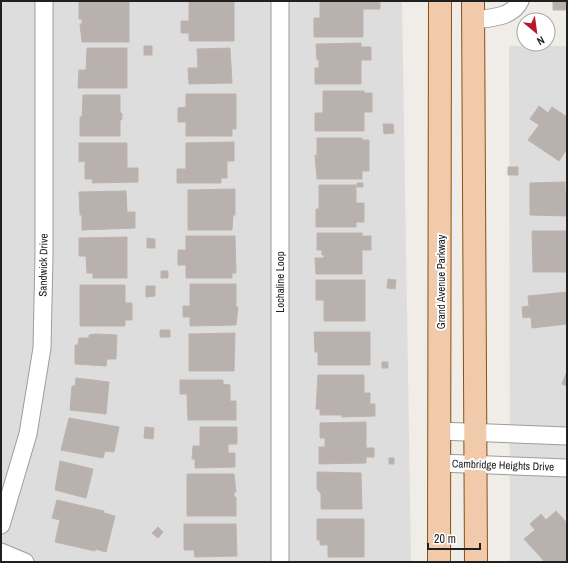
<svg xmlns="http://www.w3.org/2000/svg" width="568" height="563" font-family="'Archivo Narrow',sans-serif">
<rect width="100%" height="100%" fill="#f0ece8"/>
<path fill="#dedddd" d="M1,1H402L411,562H1Z
M509,46H567V562H510Z"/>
<path fill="#b9b1ae" stroke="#bfb2ac" d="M79,1H129V42H82L80,24H82V19H79Z
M189,1H234V41H189V33H181V21H189Z
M320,1H380V9H363V37H314V18H320Z
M553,1H567V10H553Z
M361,43V47H371V60H361V84H315V68H319V60H317L316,44Z
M144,46H152V55H144Z
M87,48H127V88H78L79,70H86Z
M230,48L232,83L189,84L188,68H198L197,49Z
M323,91H364V93H372V112H364V131H315V113H323Z
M186,94H236V129H232V136H186V122H178V108L186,107Z
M83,95H120V112L122,114V119L120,121V136H80V117H82Z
M539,106L548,113L552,107L567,117V149L559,161L528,140L539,125L530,119Z
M383,124H393L394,133L384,134Z
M317,138H362V140H369V171H362V179H317L315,155L317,156Z
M234,142V161H227V178H221V183H177V169H186V143Z
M79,143H127V168H138V182L92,183L93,179H85V161L79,162Z
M508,167H518V175H508Z
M565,182V191H567V216L530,215V183Z
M357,183H363V187H357Z
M319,185H356V203H364V222H356V227H316V209H319Z
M235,189V215H233L232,230H188V190Z
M126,191L127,212H135V228L82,230V215H80L79,192Z
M532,231H567V272H533Z
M317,233H362V236H371V250H362V274H316L315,258H324V255H322V250H317Z
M186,236H235L236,273H232V278H186V265H178V250H186Z
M127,237V278H93V273H87L86,256H79V238Z
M147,238L155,239V248H147Z
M161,271H168V278H161Z
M388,279L396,280L395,289L387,288Z
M316,280H365V321H324V300H316Z
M190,284H236V307H238L236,325L190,326V317H183V306H190Z
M80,285H125V303H132V320H125V326H80Z
M146,286H155V296L146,297Z
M567,292V324L532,328L531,317L523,318L522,307L529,306L528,296Z
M160,330H170V337H160Z
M314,332H370V365H318V352H315Z
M235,333L234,371H189V334Z
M95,334L117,335L116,359H107L106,366L75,364V345H78L79,338H89V335Z
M382,362H388V368H382Z
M567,371V386L562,384Z
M318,375H364V393H370V404H375V416L342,417V415H320V409H316Z
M76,378L109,382L106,414L70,410L72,386H75Z
M180,380H223V384L230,385V401H236V420H188L187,394H180Z
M69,418L119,427L114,452L105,451L103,458L61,450Z
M366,422V448H374V457H366V463L319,464V447H325V438H320V423Z
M145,427L154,428L153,439L144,438Z
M200,427H237V444H228V453H235V467L195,468V459H192L193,446H200Z
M389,458H394V464H389Z
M60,461L93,469L86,498L55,490Z
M317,472L361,473L362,509H321V494L317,489Z
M187,474H234L236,492H234V497H236V516H187Z
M57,500L104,511V513L115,516L106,552L95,549V551L55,542L60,520L52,518Z
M556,511L567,523V562H545L524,539L535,530L530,524L541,514L546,520Z
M317,519H364V557H328V545H320V540H317Z
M184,524H236L237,556L195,557L194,550H184Z
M158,527L163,532L158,538L152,533Z"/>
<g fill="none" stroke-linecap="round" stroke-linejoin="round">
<defs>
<path id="minor" d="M280,1V562
M473,20C489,18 512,18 520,1
M439,431L567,436
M439,463L567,468
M1,525L28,434L42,348L44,255V1
M1,552L25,562"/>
<path id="major" d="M473,1L476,562
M439,562L440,1"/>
</defs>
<use href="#minor" stroke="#9d9d9d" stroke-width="19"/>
<use href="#major" stroke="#8a5213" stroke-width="24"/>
<use href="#minor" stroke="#fff" stroke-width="17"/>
<use href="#major" stroke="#f1c9ab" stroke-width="22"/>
</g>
<g text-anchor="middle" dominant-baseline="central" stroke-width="4" stroke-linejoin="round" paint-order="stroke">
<g font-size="11" fill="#202020" stroke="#fff">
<text transform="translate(43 265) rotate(-89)">Sandwick Drive</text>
<text transform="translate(280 282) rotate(-90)">Lochaline Loop</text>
<text transform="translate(441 282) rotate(-90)">Grand Avenue Parkway</text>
<text transform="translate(503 465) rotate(2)">Cambridge Heights Drive</text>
</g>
</g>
<rect width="568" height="563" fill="none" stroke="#202020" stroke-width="4"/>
<g transform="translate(536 32) rotate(151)"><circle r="19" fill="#ffffff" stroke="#a6a6a6"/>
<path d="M0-3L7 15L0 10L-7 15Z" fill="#b8192f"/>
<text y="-6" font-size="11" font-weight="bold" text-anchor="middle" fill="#202020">N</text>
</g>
<path d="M428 543v6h52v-6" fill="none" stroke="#202020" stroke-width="2"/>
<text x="434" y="543" font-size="12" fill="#202020" stroke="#ffffff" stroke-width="3" paint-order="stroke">20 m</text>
</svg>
